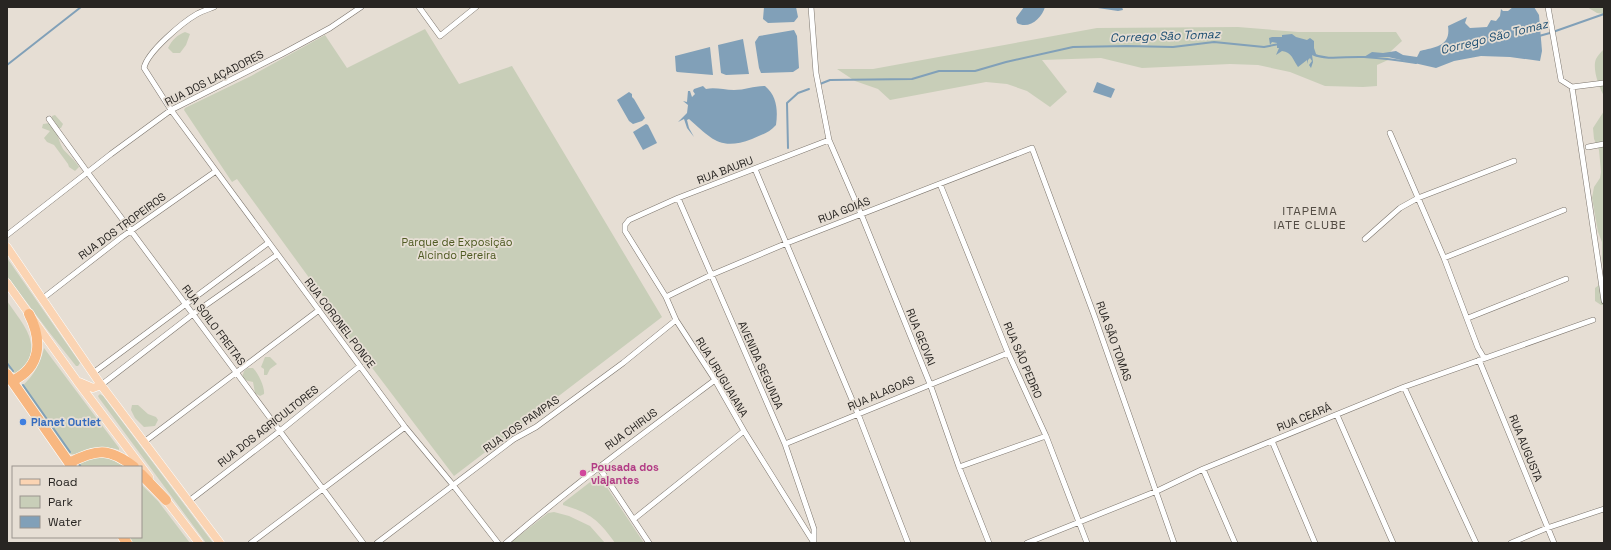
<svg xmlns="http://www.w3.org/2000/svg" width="1611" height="550" font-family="'Space Grotesk',sans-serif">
<rect width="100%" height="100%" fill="#e6ded4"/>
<path fill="#c8ceb8" d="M1587,7H1604V14L1597,13Z
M1238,27L1298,32H1396L1402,41L1390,52L1388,60L1377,65V86L1363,87L1325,86L1290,72L1258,65L1230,64L1142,68L1101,58L1042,60L1067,92L1050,107L1027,91L1007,84L986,82L890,100L878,89L855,81L837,69H873L1097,28Z
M425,29L459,84L512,66L662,317L454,476L326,307L329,305L237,179L232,182L184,110L185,108L251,76L325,35L347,68Z
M185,32L190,34L186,45L180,53H173L168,48C172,40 177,35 185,32Z
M1604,49V96C1599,87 1592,69 1596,59C1598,55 1601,52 1604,49Z
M1604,111V270L1602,260V242L1598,232L1592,198L1594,187L1600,178L1601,172L1599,150L1594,139L1593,128Z
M55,115L63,124L61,128H58L55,122L52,120V116Z
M50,123C52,127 55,130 57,134C59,139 60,144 63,149C68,155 75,160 79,167L75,171L69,167L68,164L54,145L47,142L44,138L50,131L42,128L43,124Z
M7,258L80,363L78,366H76L49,332L7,276Z
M1599,285L1604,287V305H1601L1595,301V288Z
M7,301C24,326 46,347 18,374L12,372L7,367Z
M44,348L119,448V450C110,447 101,447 92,449C84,450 76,457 67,453L22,386C34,376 41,362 44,348Z
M265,357H270L277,364L270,369L267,375H264V369L261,367Z
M248,368H253C258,373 265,387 264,394L260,396L255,393L253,382L244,380L242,378L244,371Z
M100,394L103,396L213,543H206L99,398L98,396Z
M132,405H138L148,414L156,417L158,420L155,426L144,427L135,418L131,410Z
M108,456L125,467H78L79,463L95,457Z
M598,476L600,477L644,543H615C599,520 590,513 563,505V503Z
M141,484L158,501L190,543H131L127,537H141Z
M554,512L569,516L590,526L605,543H510L548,513Z"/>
<path fill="#81a0b8" d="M764,7H796L798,17L794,22L768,23L763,19Z
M1024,7H1045C1042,18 1029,30 1017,23L1016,18Z
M1091,7H1122L1123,10L1118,11Z
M1513,7H1534L1539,15L1542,51L1540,61L1510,57L1481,56L1454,61L1436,68L1388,57H1364L1372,52L1383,53L1396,51L1403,55L1417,57L1420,51C1436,47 1451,46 1448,26L1467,17L1465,23L1470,28L1487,27L1491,20L1496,21L1500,16L1501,9L1503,11H1508Z
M794,30L797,36L799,68L793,72L761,73L759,68L755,42L759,36Z
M1292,34L1296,37L1307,40L1310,38L1314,41V48L1317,57L1314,54L1312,55L1313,62L1311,68L1309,65L1312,61L1310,58L1308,60V64L1307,60L1298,67C1293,60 1292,52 1282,51L1276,55L1279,48H1277V43L1272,42L1270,45L1269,38L1272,37H1282V35Z
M743,39L749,74L726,75L721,73L718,45Z
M710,47L713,75L677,72L676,71L675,56Z
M1097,82L1115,89L1111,98L1093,92Z
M703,86L706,89C715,87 724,90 734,90C745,90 754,86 765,86C777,96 778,110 776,125C769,133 761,135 752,139C720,151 712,139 689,119L687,120L689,128L694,137L687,128L684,119L678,122L687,113L688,105L683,101L687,102L688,91H690L692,97L695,94L693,91L694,89Z
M629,92L632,94V97L634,99L645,118L642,121L633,124L629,121L617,100Z
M646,124L648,125L657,143L643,150L633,132Z"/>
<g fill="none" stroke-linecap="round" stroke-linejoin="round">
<path stroke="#81a0b8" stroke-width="2" d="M1539,36L1550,33L1604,14
M1312,54C1328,61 1346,56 1364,57C1381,58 1398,60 1416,63
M7,65L81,7
M820,84L830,80L912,79L939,71H975L1006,62L1073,47L1127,46L1173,47L1214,42L1264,47L1279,44
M788,148L787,103L798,93L809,89
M7,363L13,371
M23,385L70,452
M79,464L81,467"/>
<defs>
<path id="street" d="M214,7C209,9 202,11 197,14C183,22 147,52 144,68L171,110L405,427L453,485L498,543
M419,7L440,36L476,7
M811,7L816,73L829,140L861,214L930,384L959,467L989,543
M1548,7L1561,80L1572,87L1604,301
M1572,87L1604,83
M49,119L88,173L363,543
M1390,133L1444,258L1478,348L1484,358
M1588,147L1604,144
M755,169L858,414L908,543
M940,184L1008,353L1046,436L1087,543
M678,198L785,444L814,529V541
M7,235L111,154L171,110L282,54L330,28L361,7
M1365,239L1400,208L1418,198L1514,161
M1444,258L1564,210
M666,297L711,275L787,243L1032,148L1094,315L1174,543
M42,299L122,237L216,171
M1468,318L1566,279
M1479,360L1554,543
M93,373L268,243
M101,385L193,314L277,255
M1404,387L1476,543
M1337,415L1393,543
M1272,441L1315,543
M144,442L319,310
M785,444L1008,353
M598,466L649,543
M959,467L1046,436
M1203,469L1235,543
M189,501L280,431L360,366
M634,519L744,431
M251,543L405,427
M377,543L514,439L536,427L623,363L676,320
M506,543C573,485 644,433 715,380
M814,543L744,431L715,380L676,320L666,297L625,231V225L629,220L678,198L829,140
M1027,543L1157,491L1203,469L1404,387L1593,320
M1511,543L1547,528L1604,509"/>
<path id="primary" d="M7,247L101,385L220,543
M7,283L77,381L149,477
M79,382L93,388L101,385
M163,496L199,543"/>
<path id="highway" d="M7,374L72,467
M12,381C42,367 42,340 29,314
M69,463C96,449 109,447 134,467
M141,474L166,500
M123,537L127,543"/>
</defs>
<use href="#street" stroke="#7b746c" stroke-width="6"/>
<use href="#primary" stroke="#fff" stroke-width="9"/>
<use href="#highway" stroke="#fff" stroke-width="11"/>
<use href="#street" stroke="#fff" stroke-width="5"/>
<use href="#primary" stroke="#fbd4b3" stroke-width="8"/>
<use href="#highway" stroke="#f8b780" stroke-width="10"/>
</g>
<circle fill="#3f7fe0" stroke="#e6ded4" stroke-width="1.5" cx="23" cy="422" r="4"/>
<circle fill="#d1479c" stroke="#e6ded4" stroke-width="1.5" cx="583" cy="473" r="4"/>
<g text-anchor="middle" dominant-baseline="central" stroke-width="3.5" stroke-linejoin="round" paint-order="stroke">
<g font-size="11" fill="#282522" stroke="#e6ded4">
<text transform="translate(214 78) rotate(-27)">RUA DOS LAÇADORES</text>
<text transform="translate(725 170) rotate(-21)">RUA BAURU</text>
<text transform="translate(844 210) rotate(-21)">RUA GOIÁS</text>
<text transform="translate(122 226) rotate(-36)">RUA DOS TROPEIROS</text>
<text transform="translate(340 323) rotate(53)">RUA CORONEL PONCE</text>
<text transform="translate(214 325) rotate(53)">RUA SOILO FREITAS</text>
<text transform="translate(921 337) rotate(68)">RUA GEOVAI</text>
<text transform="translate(1114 341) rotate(70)">RUA SÃO TOMAS</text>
<text transform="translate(1023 360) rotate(67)">RUA SÃO PEDRO</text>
<text transform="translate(761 365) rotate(66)">AVENIDA SEGUNDA</text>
<text transform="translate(722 377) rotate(59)">RUA URUGUAIANA</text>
<text transform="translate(881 393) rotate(-23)">RUA ALAGOAS</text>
<text transform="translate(1304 417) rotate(-22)">RUA CEARÁ</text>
<text transform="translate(521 424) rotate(-35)">RUA DOS PAMPAS</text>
<text transform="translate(268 426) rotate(-38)">RUA DOS AGRICULTORES</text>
<text transform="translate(631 429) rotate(-36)">RUA CHIRUS</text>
<text transform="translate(1526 448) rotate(68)">RUA AUGUSTA</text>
</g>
<g font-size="11" fill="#505b23" stroke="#e6ded4">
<text x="457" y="242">Parque de Exposição<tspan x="457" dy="13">Alcindo Pereira</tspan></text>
</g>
<g font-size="11" font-weight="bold" fill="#366cbe" stroke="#e6ded4" text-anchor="start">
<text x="31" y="422">Planet Outlet</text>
</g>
<g font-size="11" font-weight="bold" fill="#b23c85" stroke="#e6ded4" text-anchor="start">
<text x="591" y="467">Pousada dos<tspan x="591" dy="13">viajantes</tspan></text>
</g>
<g font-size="12" font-style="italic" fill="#1b4d71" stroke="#e6ded4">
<text transform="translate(1165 36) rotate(-2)">Corrego São Tomaz</text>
<text transform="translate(1494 37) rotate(-14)">Corrego São Tomaz</text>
</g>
<g font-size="12" letter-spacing="1" fill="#534c44" stroke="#e6ded4">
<text x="1310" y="211">ITAPEMA<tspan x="1310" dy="14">IATE CLUBE</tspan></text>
</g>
</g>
<rect width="1611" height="550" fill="none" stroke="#282522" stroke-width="16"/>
<rect x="12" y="466" width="130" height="72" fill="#e6ded4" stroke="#9a948d"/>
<rect x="20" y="479" width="20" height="6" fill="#fbd4b3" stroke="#9a948d"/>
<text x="48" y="486" font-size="12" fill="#282522">Road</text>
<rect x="20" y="496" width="20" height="12" fill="#c8ceb8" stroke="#9a948d"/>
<text x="48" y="506" font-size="12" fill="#282522">Park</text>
<rect x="20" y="516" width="20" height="12" fill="#81a0b8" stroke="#9a948d"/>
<text x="48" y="526" font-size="12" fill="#282522">Water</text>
</svg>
